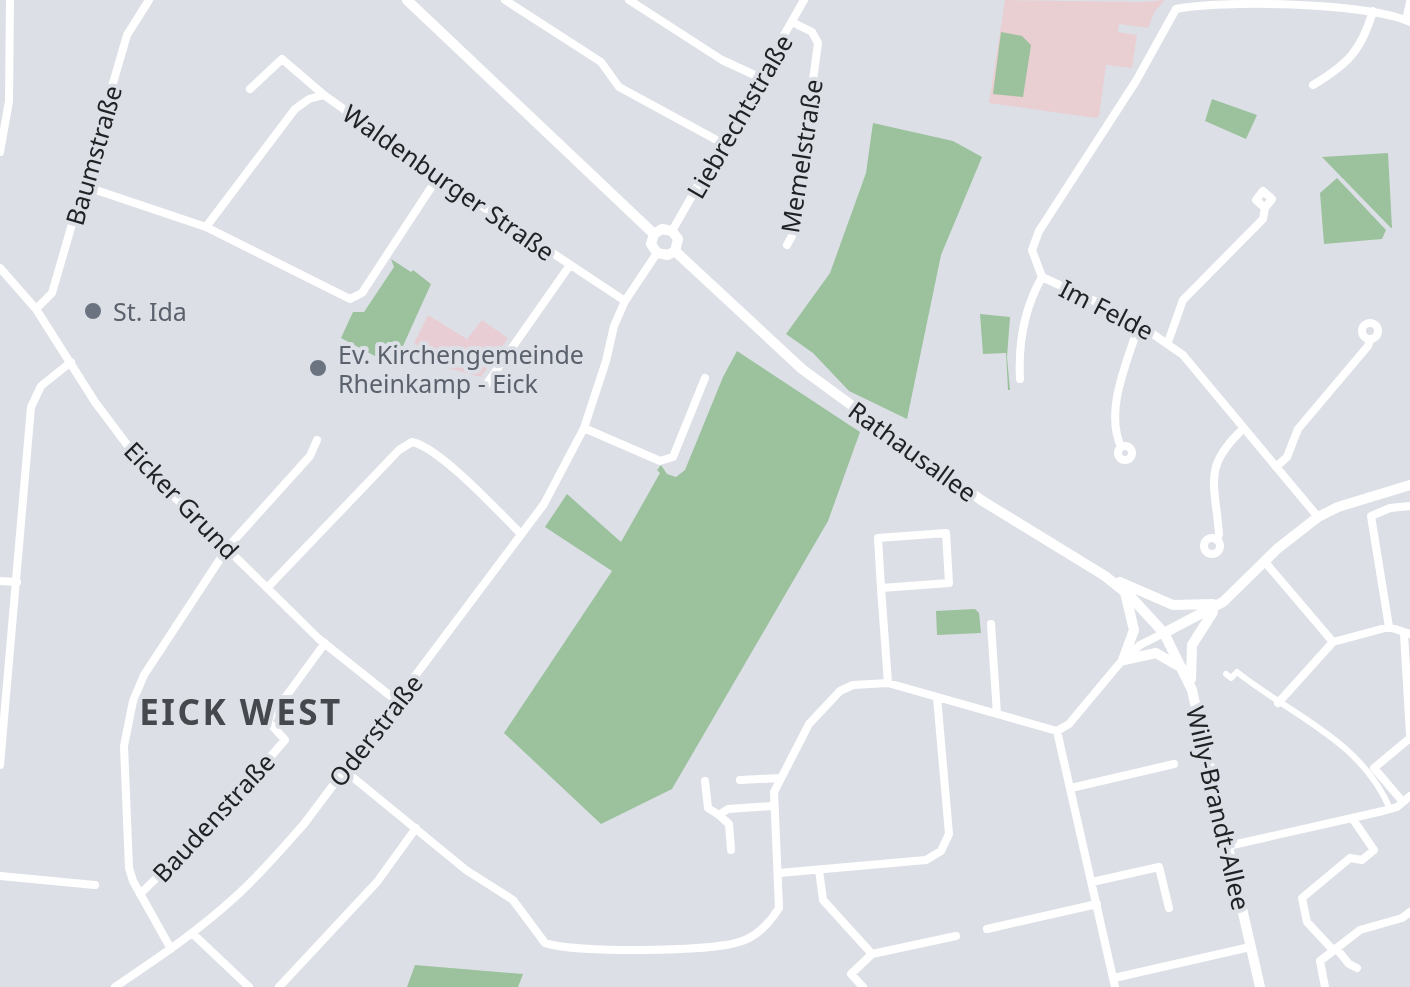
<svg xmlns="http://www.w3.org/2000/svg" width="1410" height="987" font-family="'Noto Sans',sans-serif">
<rect width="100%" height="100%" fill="#dce0e6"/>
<path fill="#e8ced4" d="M428,315L467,339L482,320L508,338L481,377L451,369L414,343Z"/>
<path fill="#e9ced2" d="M1005,0L1142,2L1165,0L1155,11L1148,28L1119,24L1118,32L1137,35L1132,68L1106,65L1099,116L1096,118L989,103Z"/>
<path fill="#9bc19d" d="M1001,32L1022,36L1031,45L1023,97L993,94Z
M1212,99L1257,115L1246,139L1205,121Z
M873,123L953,141L982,157L941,255L907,419L849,391L813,353L786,334L830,273L866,173Z
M1388,153L1392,228H1391L1322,157Z
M1337,178L1386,230L1382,239L1324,244L1320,193Z
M391,259L411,272L413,270L431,284L398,357L390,364L341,338L353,312H364L394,267Z
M980,314L1010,317L1007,357L1010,390H1008L1006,353L983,354Z
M737,351L860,432L828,521L672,789L601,824L504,733L612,571L545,527L567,494L621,542L660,473L657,470L661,465L667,474L676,477L685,470L723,377Z
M975,609L979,613L981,633L937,635L936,611Z
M415,965L523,974L518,987H407Z"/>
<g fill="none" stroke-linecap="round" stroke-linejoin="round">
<path stroke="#fff" stroke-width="6" d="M1226,674L1231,678L1237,672C1291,715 1362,741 1390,809"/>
<path stroke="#fff" stroke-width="8" d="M505,0L601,62L619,87L724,144
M629,0L722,60L761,78
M1406,20L1410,2
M1313,85C1348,64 1361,51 1373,11
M250,89L282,59L324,95
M0,152L9,101L10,0
M84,186L206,227L350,299L362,293L438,177
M206,227L295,109L309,99L324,95L438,177L625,301
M672,231L804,0
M787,245L792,236L818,43L812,32L792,22
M0,268L36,309L95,402L143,466L319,639L398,702
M36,309L52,293L127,35L149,0
M1362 331a8 8 0 1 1 16 0a8 8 0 1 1-16 0Z
M1168,342L1183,300L1263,219L1265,208L1272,199L1263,191L1256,200L1265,208
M1020,379C1018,342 1024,309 1042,277
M486,385L570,265
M584,428L660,461L673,457L705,378
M1118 453a7 7 0 1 1 14 0a7 7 0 1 1-14 0Z
M1121,447C1104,409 1128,361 1139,324
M1276,467L1287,457L1298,429L1368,346L1370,340
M1318,517L1183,355L1127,316L1042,277L1032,250L1039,231L1136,81L1176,9C1217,0 1368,2 1410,22
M1204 546a8 8 0 1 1 16 0a8 8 0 1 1-16 0Z
M1217,540L1219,534C1215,482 1202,467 1244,428
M1265,562L1333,642
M0,581L17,582
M267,588L399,450L412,442C439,447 499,512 521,534
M881,588L878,538L946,533L949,583L881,588L888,683
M991,624L997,714
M1389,627L1371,516L1390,508L1410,506
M1404,634L1410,734
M1278,703L1333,642L1389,627L1410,634
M1057,731L1115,987
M0,765L31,407L41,386L71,362
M344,770L466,870L513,900L545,943C574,953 709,952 739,942C757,937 769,924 779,908L774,792L809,724L840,691L853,685L888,683L1057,731L1069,724L1119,664L1140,645L1164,633
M740,780L780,778
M705,781L708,808L719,815L728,809L773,806
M1071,788L1174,764
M1403,802L1374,768L1410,738
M719,815L729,824L731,850
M1228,846L1383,811L1397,807L1410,796
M819,870L823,900L872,954L956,936
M779,873L926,860L941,851L949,834L937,697
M0,876L95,885
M1092,882L1159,867L1169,908
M140,894L211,825L285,740L268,721L325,643
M987,929L1097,904
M192,933L249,987
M1336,948L1349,964L1357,968
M171,949L133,881L129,868L124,746L133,701L144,675L228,547L310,456L317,440
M1333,950L1307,922L1302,898L1350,858L1362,860L1374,850L1352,818
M1114,978L1250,947
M115,987C156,959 197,932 234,898C259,876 282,849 304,824L544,504L584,428L606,361L614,326L625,301L657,253
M279,987L377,882L416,828
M863,987L851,974L872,954
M1325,987L1320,961L1360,930L1402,918L1410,912"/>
<path stroke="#fff" stroke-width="10" d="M407,0L654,234
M654,234L662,229L672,231L678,239L675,251
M654,234L651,244L657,253L668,255L675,251
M675,251L802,369L981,500L1105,576L1130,596L1164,633L1192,690L1260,987
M1120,582L1173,605L1213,604
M1164,633L1223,602L1277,549L1318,517L1338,507L1410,485
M1123,660L1134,630L1125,592
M1124,660L1156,653L1182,668
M1191,679L1192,645L1213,612"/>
</g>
<g fill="#6b7280" stroke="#dce0e6" stroke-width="4">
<circle cx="93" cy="311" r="10"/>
<circle cx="318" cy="368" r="10"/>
</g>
<g text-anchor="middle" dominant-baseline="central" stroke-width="8" stroke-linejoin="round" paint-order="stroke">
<g font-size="25" fill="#212225" stroke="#dce0e6">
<text transform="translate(739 116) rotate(-60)">Liebrechtstraße</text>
<text transform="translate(93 155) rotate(-74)">Baumstraße</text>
<text transform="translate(801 156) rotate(-81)">Memelstraße</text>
<text transform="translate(449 182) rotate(35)">Waldenburger Straße</text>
<text transform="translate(1107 309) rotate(27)">Im Felde</text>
<text transform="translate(913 451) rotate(36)">Rathausallee</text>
<text transform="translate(182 500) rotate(46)">Eicker Grund</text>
<text transform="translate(375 730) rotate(-52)">Oderstraße</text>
<text transform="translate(1219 808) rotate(77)">Willy-Brandt-Allee</text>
<text transform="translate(213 817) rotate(-47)">Baudenstraße</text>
</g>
<g font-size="25" fill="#5b616d" stroke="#dce0e6" text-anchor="start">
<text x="113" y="311">St. Ida</text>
<text x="338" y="354">Ev. Kirchengemeinde<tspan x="338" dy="29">Rheinkamp - Eick</tspan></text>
</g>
<g font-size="35" font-weight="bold" letter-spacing="2.5" fill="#45484d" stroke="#dce0e6">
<text x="241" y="711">EICK WEST</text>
</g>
</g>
</svg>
